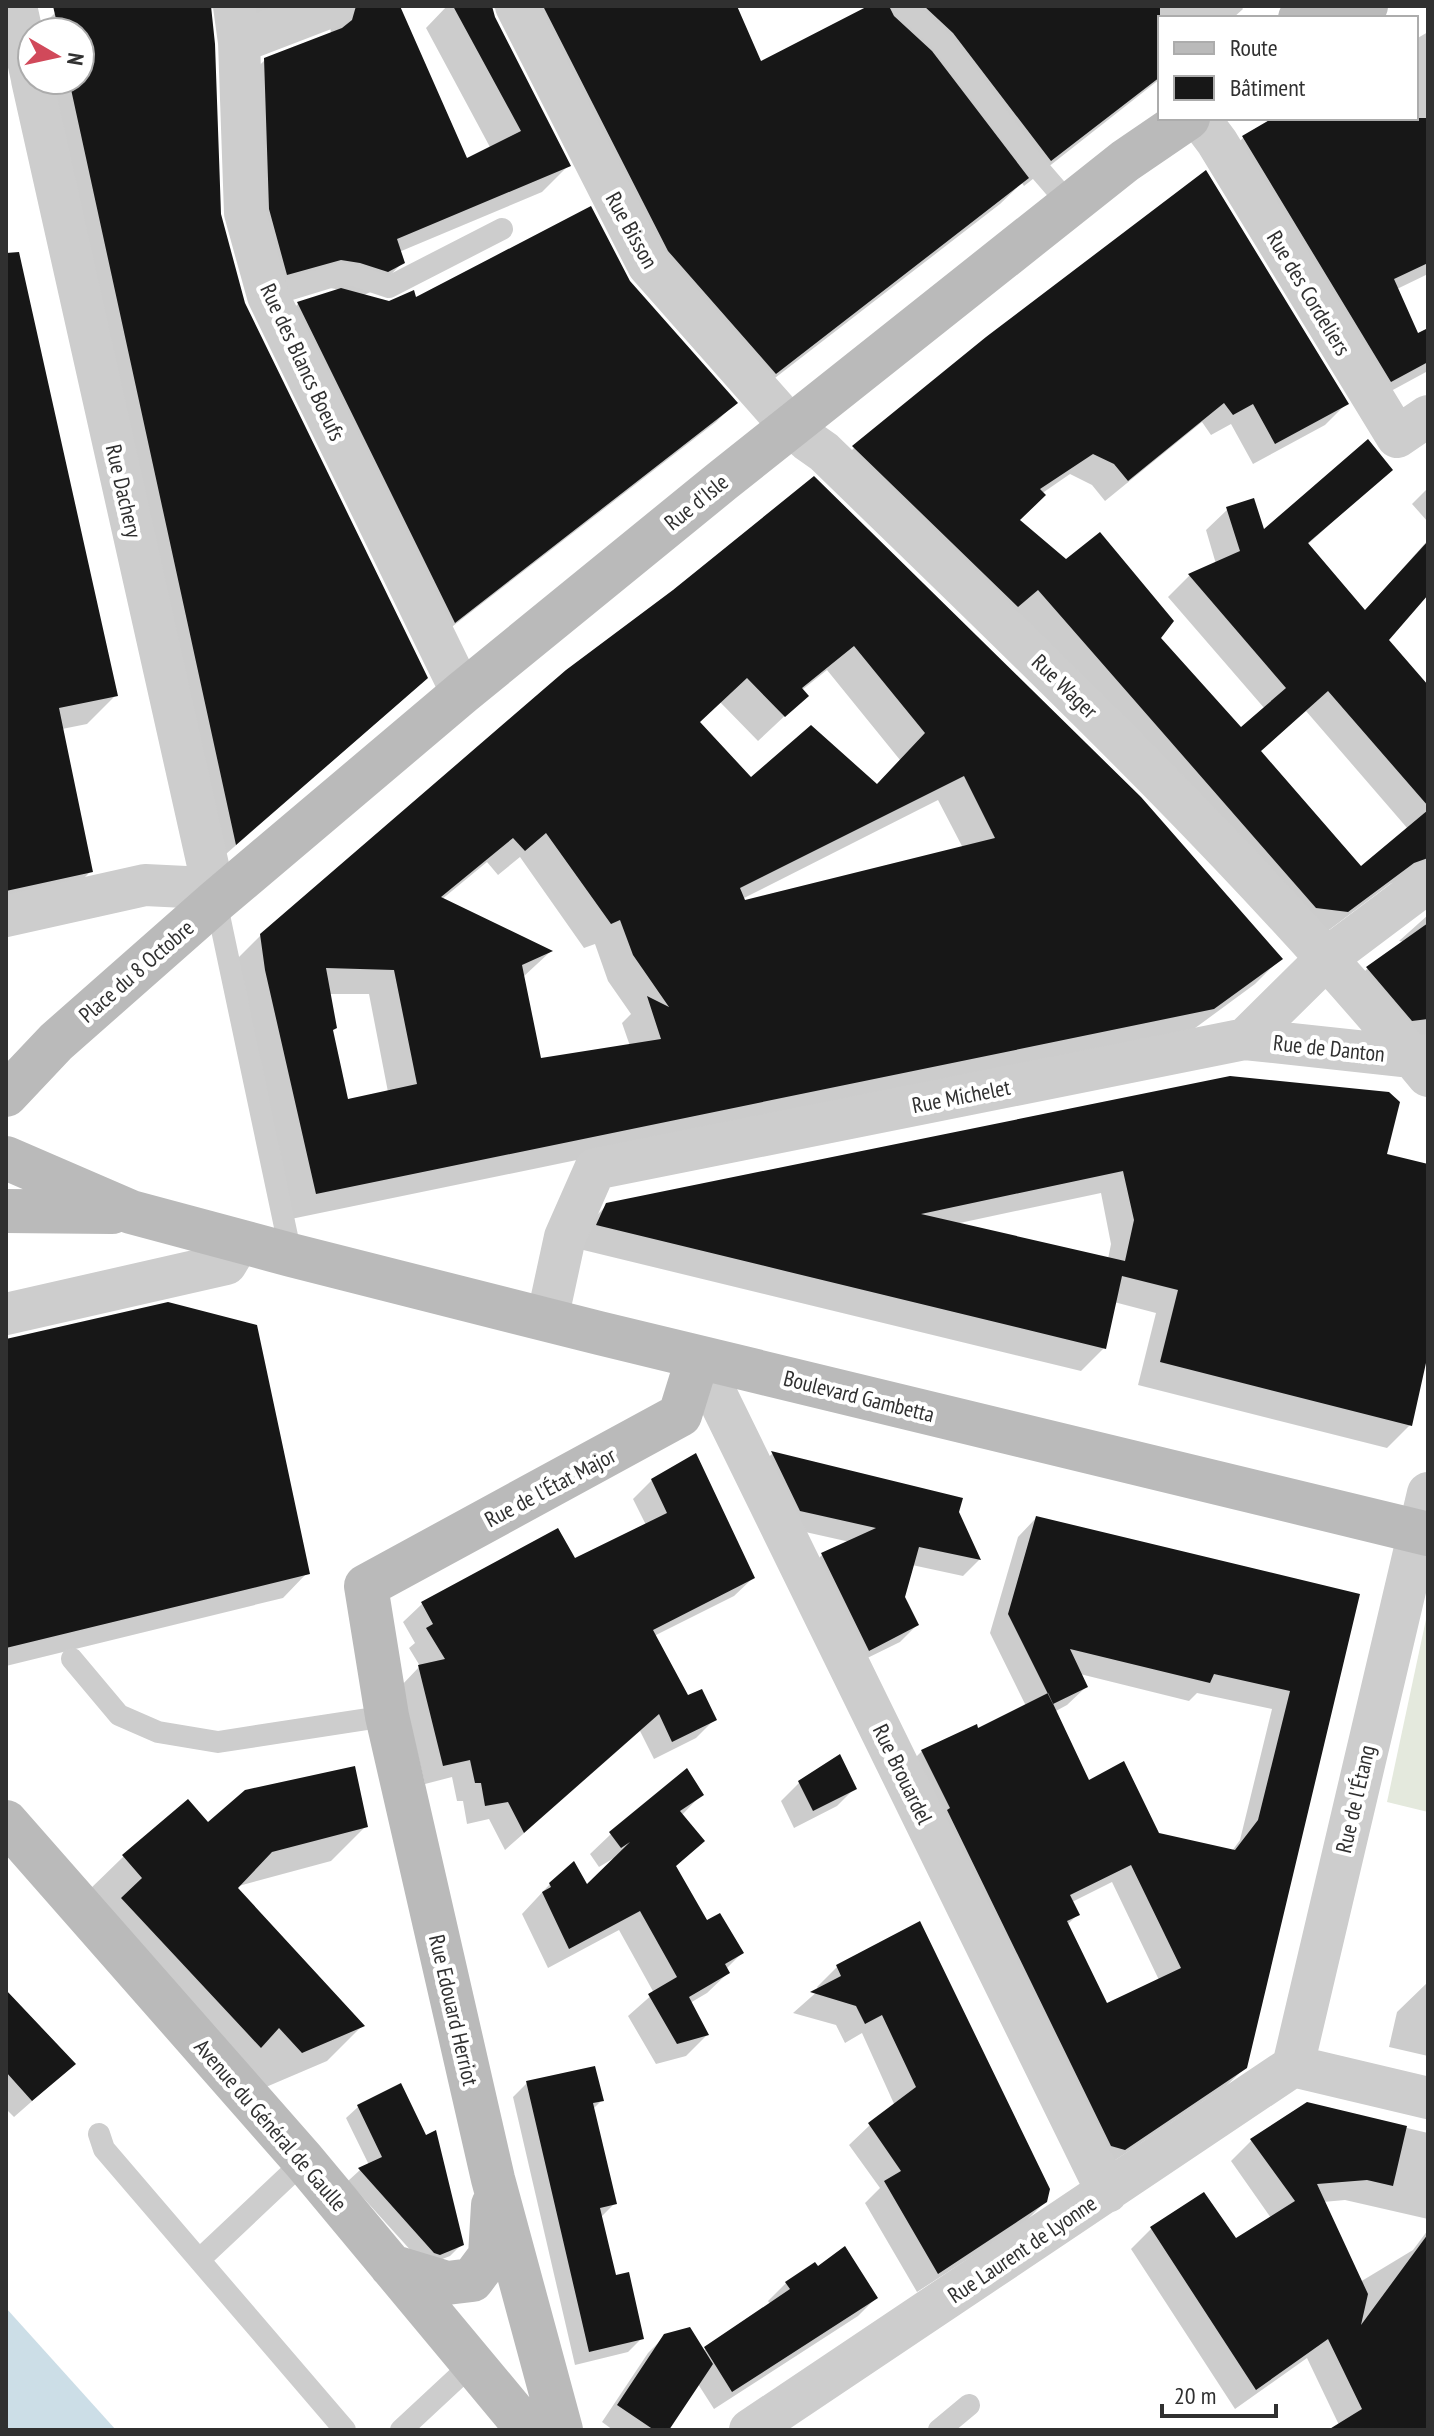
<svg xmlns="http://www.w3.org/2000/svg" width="1434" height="2436" font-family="'PT Sans Narrow',sans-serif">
<rect width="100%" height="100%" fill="#fff"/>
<path fill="#e4e9dd" d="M1428,1610V1812L1387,1802Z"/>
<path fill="#ccdee7" d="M6,2308L116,2430H6Z"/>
<path fill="#0003" fill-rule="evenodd" d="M62,6H397L466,161L491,149L426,28L447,6H735L760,63L871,6H1241L1243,9L1233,18H1160V79L1024,186L1022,183L1000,204L749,398L504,12L491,7L492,17L568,166L542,192L399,252L403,262L377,289L362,296L390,303L628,282L735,403L716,422L435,640L279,323L299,303L341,290L314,285L261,300L238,86L265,60L331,34L330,25L233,33L217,9L208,8L219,214L243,303L425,677L399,703L210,868L38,80H80V32H36Z
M1428,32V274L1397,289L1417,336L1428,330V374L1426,372L1367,404L1219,162L1243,138L1278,118H1416V39Z
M6,287L115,696L87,724L62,729L91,871L63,899L6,912Z
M988,339L1346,404L1325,425L1253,464L1231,424L1211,435L1202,422L1105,501L1092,485L1070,474L1041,494L1018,520L1159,638L1241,730L1265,709L1168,597L1189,576L1216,564L1206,530L1228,509L1263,532L1390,470L1307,545L1364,612L1428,540V592L1386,640L1428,688V894L1401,879L1390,884L1325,933L833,469L854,448ZM1306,711L1408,829L1361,868L1259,752Z
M814,479L1280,959L1255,984L1187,1034L291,1219L235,961L261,935ZM827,670L900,760L876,786L751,780L698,723L720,702L758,741L806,696L802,690ZM938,800L963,848L744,903L742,899ZM520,857L584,948L595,944L608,981L631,1014L622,1023L630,1046L539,1060L523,977L550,952L441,900L487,862L498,875ZM329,994H369L388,1092L347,1101L331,1032Z
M1428,488V522L1412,504Z
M1428,915V1037L1390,1041L1346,990L1367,969L1405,942L1399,941Z
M1230,1078L1385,1155L1428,1166V1348L1410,1425L1387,1448L1138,1385L1156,1313L1114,1302L1104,1348L1081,1371L575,1248L584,1228L607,1205ZM1101,1193L1111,1244L1108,1259L955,1224Z
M6,1340L307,1573L283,1598L6,1666Z
M772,1454L960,1499L956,1512L979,1560L963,1576L912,1565L903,1597L917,1625L900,1642L851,1666L805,1572L822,1555L850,1542L783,1527L755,1470Z
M652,1480L753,1578L734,1596L654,1636L687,1698L714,1720L696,1738L654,1759L640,1731L505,1850L489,1819L467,1824L463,1801H457L452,1777L425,1784L401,1686L420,1666L409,1648L415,1643L403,1622L422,1604L557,1531L574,1560L646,1525L633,1499Z
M1036,1518L1358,1596L1246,2067L1226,2086L1105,2167L903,1770L922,1751L977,1730L1026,1706L990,1633L1018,1537ZM1080,1674L1189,1701L1197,1693L1272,1709L1240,1840L1232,1851L1158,1835L1088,1782L1054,1712L1067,1705L1086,1687ZM1112,1882L1159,1980L1106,2005L1067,1925L1078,1914L1072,1902Z
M839,1757L855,1788L837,1806L794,1828L781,1801L799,1783Z
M701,1795L681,1816L674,1867L706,1922L742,1953L726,1969L728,1973L707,1993L690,2003L707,2035L686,2056L656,2064L628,2016L654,1993L619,1930L548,1968L522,1914L550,1884L586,1888L614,1858L599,1867L590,1854L611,1834Z
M187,1802L208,1825L366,1826L331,1861L235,1887L362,2026L327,2061L266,2087L88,1891L123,1857Z
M919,1924L1046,2201L1025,2222L917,2292L865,2203L880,2188L849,2145L870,2125L895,2106L862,2033L845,2043L836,2025L793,2013L819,1990L817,1987L837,1967Z
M1428,1982V2056L1389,2047L1397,2012Z
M6,1993L55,2081L14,2117L6,2109Z
M527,2083L602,2100L593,2109L615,2203L600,2218L614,2278L642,2338L628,2352L575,2365L513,2097Z
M400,2086L462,2244L450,2256L427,2265L423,2264L348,2181L360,2170L369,2165L346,2118L358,2107Z
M1307,2104L1428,2133V2219L1345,2200L1323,2202L1360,2282L1413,2250L1428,2230V2430H1331L1339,2425L1307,2358L1235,2409L1131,2249L1152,2228L1235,2241L1271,2218L1231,2161L1252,2140Z
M786,2283L876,2298L858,2316L714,2409L698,2384L666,2430H613L602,2422L648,2353L665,2336L703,2351L771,2305L768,2301Z"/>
<path fill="#171717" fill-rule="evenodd" d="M53,6H211L215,44L221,214L245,303L428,678L236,845L69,80H80V32H59Z
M356,6H400L467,158L521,131L453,6H492L495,17L571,166L397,239L405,263L388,272L360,263L341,260L287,275L269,209L264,58L342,28L352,20Z
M543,6H737L761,61L868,6H889L894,16L932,51L1029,178L776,374L668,251Z
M924,6H1160V77L1051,161L953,33Z
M1273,118H1428V263L1394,279L1418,333L1428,328V362L1391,382L1242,136Z
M1206,170L1349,404L1275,444L1253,404L1233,415L1224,403L1128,481L1114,464L1093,454L1040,489L1046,495L1020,520L1066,559L1100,532L1174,621L1161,638L1241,727L1286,688L1188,574L1240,551L1226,507L1254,498L1264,529L1368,439L1393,470L1308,543L1365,610L1428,541V595L1389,640L1428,685V806L1328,691L1261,751L1361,866L1428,810V858L1414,863L1348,912L1316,908L1038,590L1018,607L852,446L986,337Z
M591,206L630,281L738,403L455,623L297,302L341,288L389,301L414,290L416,297Z
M19,252L118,696L59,708L93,872L6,891V253Z
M814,476L1141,797L1283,959L1214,1009L316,1194L265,970L260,934L566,670L673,590ZM854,646L925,733L877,784L811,725L751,777L700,722L747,678L785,717L809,696L802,688ZM964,776L995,838L745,900L740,888ZM546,833L611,924L620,920L633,955L669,1007L647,996L661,1039L541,1058L522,965L553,951L441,897L513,838L525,851ZM326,968L394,970L417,1084L348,1099L333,1030L337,1028Z
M1428,923V1019L1412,1021L1366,967Z
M1230,1076L1389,1092L1400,1102L1387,1154L1428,1164V1354L1412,1426L1160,1362L1178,1290L1122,1276L1106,1349L596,1225L606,1203ZM1123,1171L1134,1220L1125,1261L921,1214Z
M168,1302L257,1325L310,1574L6,1648V1339Z
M771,1451L963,1498L959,1512L981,1560L919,1547L905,1597L919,1625L869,1651L821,1553L876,1528L800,1511Z
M696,1453L755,1578L653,1630L688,1695L702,1689L717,1720L672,1742L659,1714L524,1833L508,1802L485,1806L481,1783H475L470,1760L443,1766L418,1665L445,1659L426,1628L433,1624L421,1602L558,1528L575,1558L667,1513L651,1479Z
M1036,1516L1360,1594L1247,2068L1125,2150L1111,2146L947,1810L950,1808L921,1750L977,1724L978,1728L1048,1693L1089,1780L1124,1761L1159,1833L1235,1850L1258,1820L1290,1691L1214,1674L1210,1683L1070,1649L1088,1687L1053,1704L1008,1614ZM1131,1865L1181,1968L1107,2003L1067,1921L1080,1915L1070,1895Z
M840,1754L857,1789L813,1811L798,1781Z
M355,1766L368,1827L272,1852L238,1888L365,2026L302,2053L279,2028L261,2048L121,1898L142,1878L122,1855L188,1799L208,1822L245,1790Z
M687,1768L704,1795L680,1811L705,1841L676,1866L707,1920L720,1913L744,1953L725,1964L730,1973L689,1997L709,2035L677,2044L648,1994L677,1977L640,1911L569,1949L542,1892L551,1887L549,1883L574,1861L587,1884L630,1842L621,1848L609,1832Z
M920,1921L1050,2189L1047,2202L938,2274L884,2181L901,2171L868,2123L916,2087L882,2015L865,2024L856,2006L810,1992L841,1976L836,1965Z
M6,1990L76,2064L32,2101L6,2072Z
M595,2066L604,2101L593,2103L617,2204L600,2208L616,2275L629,2272L644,2339L589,2352L526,2081Z
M401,2083L426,2135L436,2130L464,2245L440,2255L434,2253L358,2168L382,2157L357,2105Z
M1307,2102L1407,2126L1393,2186L1367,2180L1317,2184L1368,2294L1361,2325L1428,2234V2430H1328L1362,2409L1328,2339L1256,2390L1150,2227L1204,2192L1236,2238L1295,2201L1250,2139Z
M845,2246L878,2298L732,2392L704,2347L790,2289L785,2282L815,2262L818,2266Z
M690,2327L713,2364L669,2430H654L617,2405L664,2334Z"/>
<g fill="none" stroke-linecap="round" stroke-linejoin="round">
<path stroke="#cdcdcd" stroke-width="22" d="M903,6L942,42L1026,154L1070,205
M268,296L340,274L356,276L389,287L502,229
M216,901L291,1255
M72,1659L119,1715L158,1732L218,1742L387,1716
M99,2134L104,2149L345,2430
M199,2260L304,2161
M401,2430L472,2364
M939,2430L969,2405"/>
<path stroke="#cdcdcd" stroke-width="42" d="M16,6L32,79
M234,6L239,42L245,213L268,296L462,693
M516,6L648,265L776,410L807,440L824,452C1032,654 1243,853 1428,1076
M239,42L333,6
M32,80L216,901
M1199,118L1217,142L1397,437L1428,416
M6,916L145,885L186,887L216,901
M1245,1039L1412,1057L1427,1055
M6,1314L226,1264L240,1241
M547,1320L565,1237L595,1169L1245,1039L1327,958L1428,882
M698,1357L1107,2192
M1293,2066L1428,1493
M1293,2066L1428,2098
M750,2430L1293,2066"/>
<path stroke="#bababa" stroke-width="44" d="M1300,18L1315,6
M1345,18L1366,6
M6,1095L56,1042L216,901L462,693L722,481L1125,161L1188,118
M6,1158L131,1212L291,1255L599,1333L1428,1534
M6,1211L112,1212
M6,1822L304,2161L523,2424L532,2430
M391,2266L447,2283L472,2280L490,2256L493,2205
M561,2430L493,2179L387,1716L366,1586L680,1415L698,1357"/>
</g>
<g text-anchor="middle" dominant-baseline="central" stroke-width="8" stroke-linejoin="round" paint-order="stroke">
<g font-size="22" fill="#303030" stroke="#fff">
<text transform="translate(632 230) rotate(61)">Rue Bisson</text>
<text transform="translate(1309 293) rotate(59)">Rue des Cordeliers</text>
<text transform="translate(303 362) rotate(65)">Rue des Blancs Boeufs</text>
<text transform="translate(124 491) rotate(77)">Rue Dachery</text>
<text transform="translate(696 502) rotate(-39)">Rue d'Isle</text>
<text transform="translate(1065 686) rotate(44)">Rue Wager</text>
<text transform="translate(136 971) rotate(-41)">Place du 8 Octobre</text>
<text transform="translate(1329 1048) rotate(6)">Rue de Danton</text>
<text transform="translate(961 1096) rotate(-11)">Rue Michelet</text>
<text transform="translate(859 1396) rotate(14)">Boulevard Gambetta</text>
<text transform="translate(550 1487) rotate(-28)">Rue de l'État Major</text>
<text transform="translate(903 1774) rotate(64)">Rue Brouardel</text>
<text transform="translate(1355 1799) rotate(-77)">Rue de l'Étang</text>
<text transform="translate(454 2010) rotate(77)">Rue Edouard Herriot</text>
<text transform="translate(271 2125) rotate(49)">Avenue du Général de Gaulle</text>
<text transform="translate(1022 2249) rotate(-34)">Rue Laurent de Lyonne</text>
</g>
</g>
<rect width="1434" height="2436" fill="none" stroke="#303030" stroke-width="16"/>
<rect x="1158" y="16" width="260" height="104" fill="#ffffff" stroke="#acacac" stroke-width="2"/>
<rect x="1174" y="42" width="40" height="12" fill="#bababa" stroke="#acacac" stroke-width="2"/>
<text x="1230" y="56" font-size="24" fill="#303030">Route</text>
<rect x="1174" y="76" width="40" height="24" fill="#171717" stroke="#acacac" stroke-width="2"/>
<text x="1230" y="96" font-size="24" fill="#303030">Bâtiment</text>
<g transform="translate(56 56) rotate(99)"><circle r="38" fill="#ffffff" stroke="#acacac" stroke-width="2"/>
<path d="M0-6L14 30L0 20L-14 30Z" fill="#d1495a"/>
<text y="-12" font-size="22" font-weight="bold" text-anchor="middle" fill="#303030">N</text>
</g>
<path d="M1162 2404v12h114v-12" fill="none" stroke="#303030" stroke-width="4"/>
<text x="1174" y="2404" font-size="24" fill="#303030" stroke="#ffffff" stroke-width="6" paint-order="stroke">20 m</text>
</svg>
